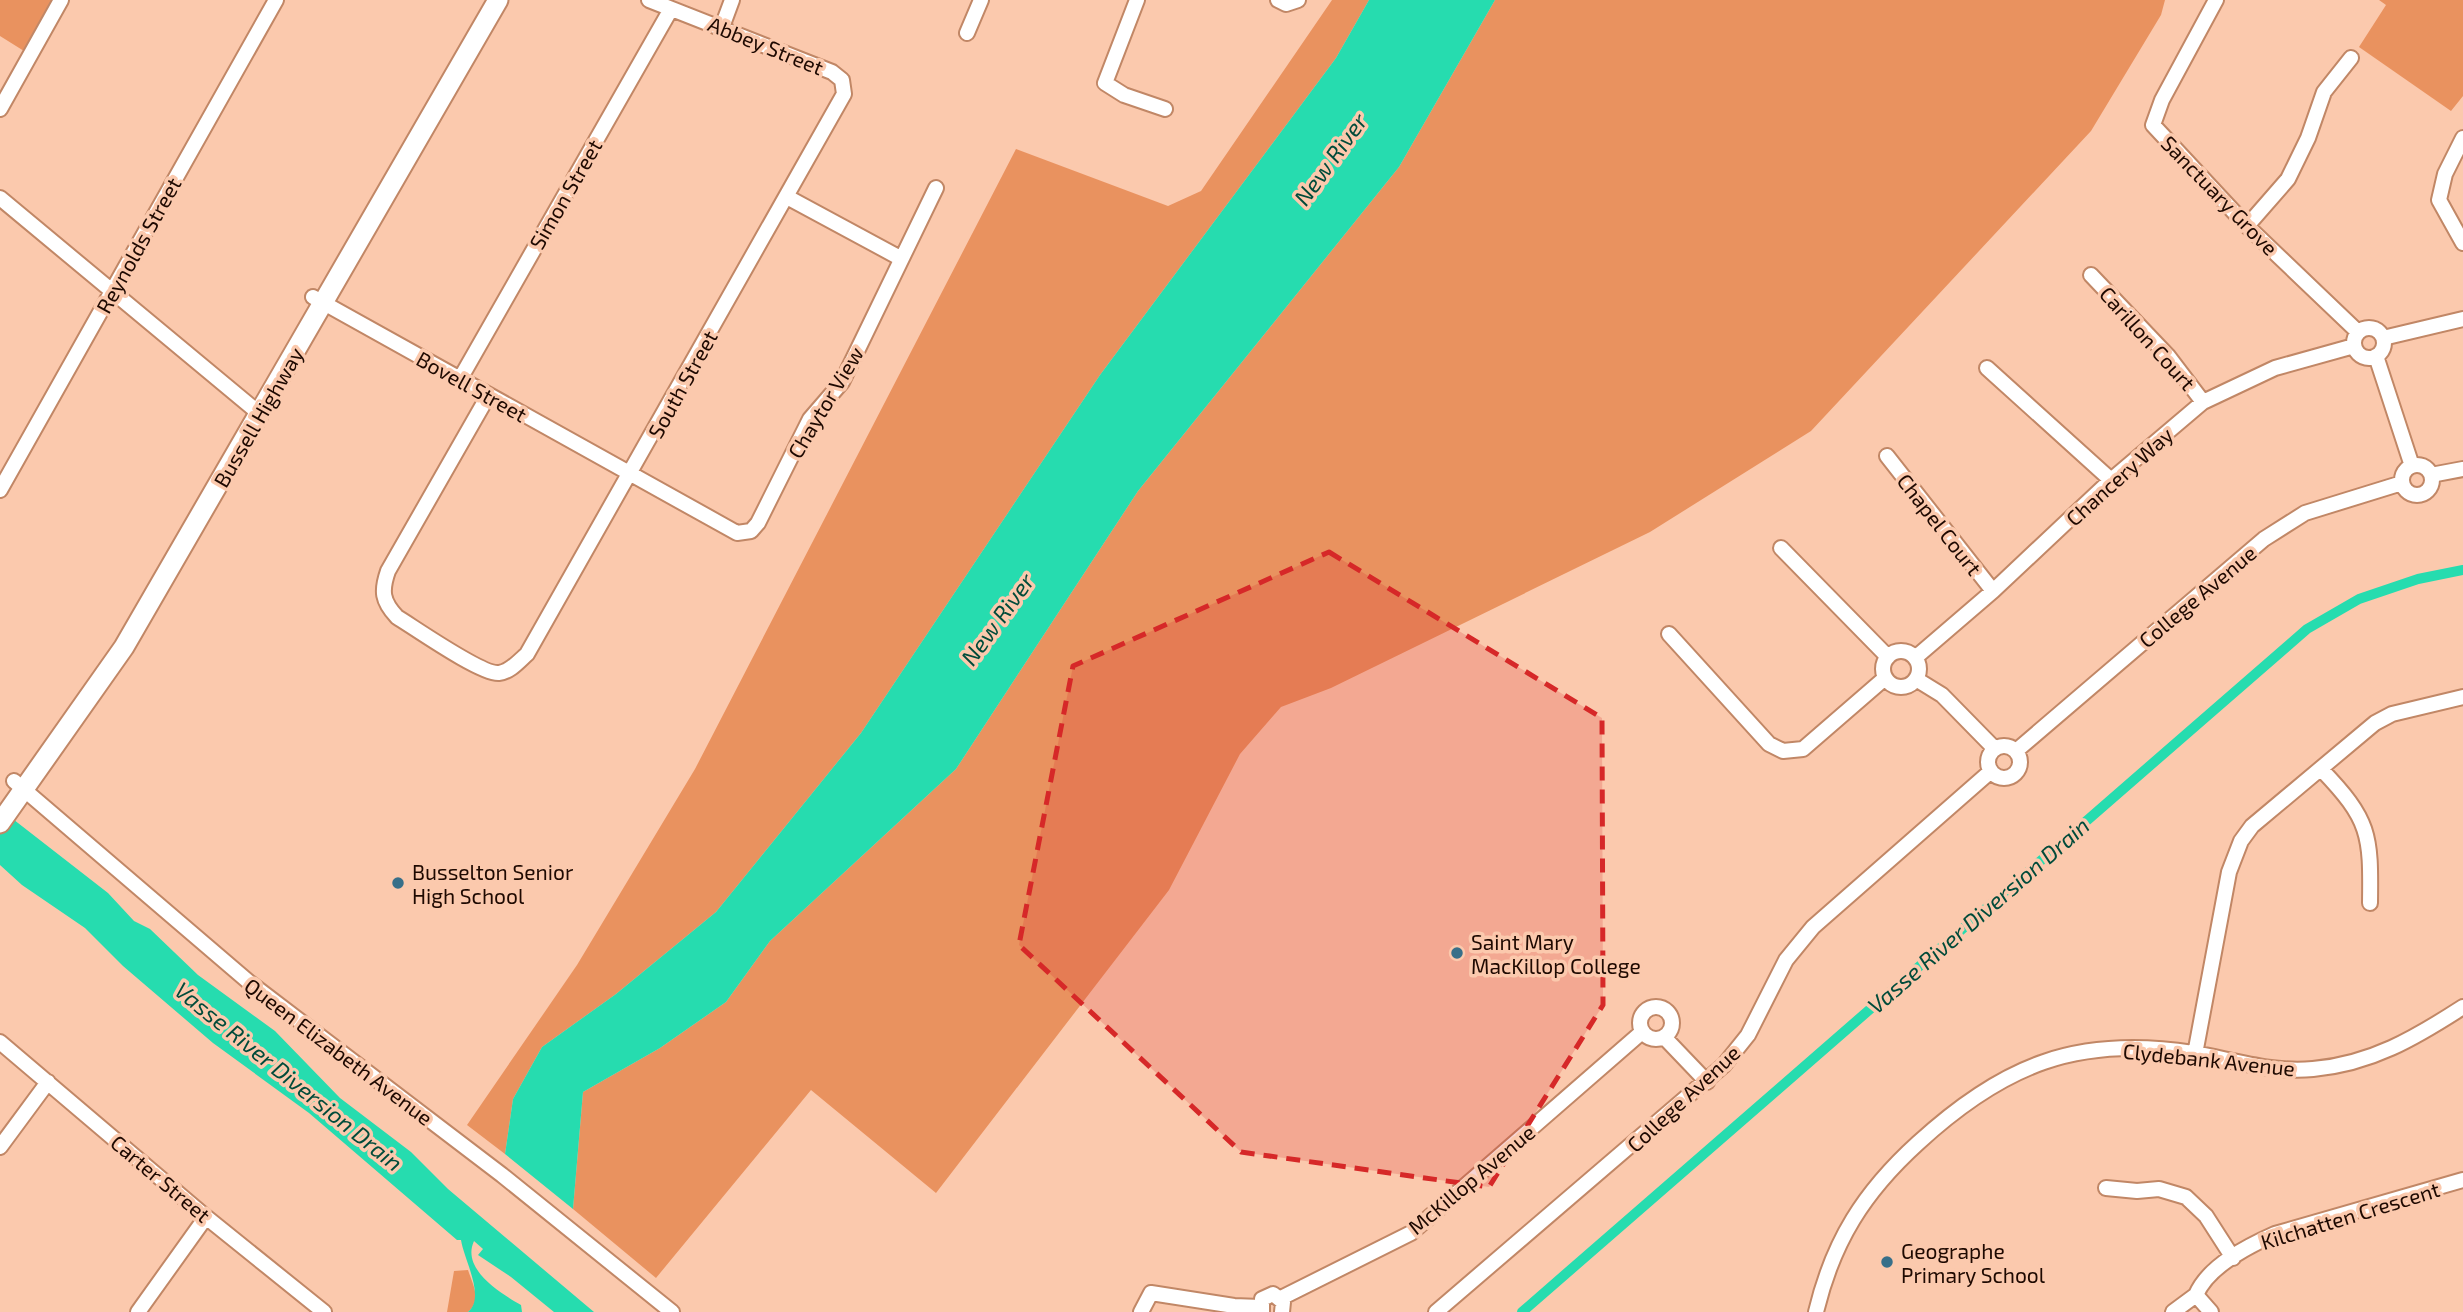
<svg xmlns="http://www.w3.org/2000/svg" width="2463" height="1312" font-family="'Exo 2',sans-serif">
<rect width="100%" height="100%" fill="#fbc9ad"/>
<path fill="#e9925f" d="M0,0H53L24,51L0,36Z
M1332,0H1369L1336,58L1100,375L861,733L716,912L616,994L542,1047L513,1099L505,1154L467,1125L577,965L695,769L1016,149L1168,206L1201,191Z
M1495,0H2165L2161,15L2091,131L1811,431L1650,532L1331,688L1281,707L1240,754L1169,890L936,1193L811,1090L656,1278L573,1209L583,1092L660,1048L726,1002L770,941L956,769L1138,491L1399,167Z
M2379,0H2463V96L2451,111L2359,47L2386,5Z
M468,1270C473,1285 482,1300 468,1312H447L454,1271Z"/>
<path fill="#26dcaf" d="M1369,0H1495L1399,167L1138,491L956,769L770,941L726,1002L660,1048L583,1092L573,1209L505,1154L513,1099L542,1047L616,994L716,912L861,733L1100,375L1336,58Z
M0,809L108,893L134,921L150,929L198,975L275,1031L340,1098L411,1152L448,1189L594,1312H554L511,1277L478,1255L483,1249L474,1241C461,1269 500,1293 521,1305L522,1312H468C486,1297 464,1260 461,1240H457L309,1113L213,1043L123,966L85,928L22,885L0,865Z"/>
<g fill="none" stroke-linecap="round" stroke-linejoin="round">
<path stroke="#26dcaf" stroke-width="10" d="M1522,1312L2307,629L2359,599L2418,579L2463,570"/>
<defs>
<path id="minor" d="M1137,0L1105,83L1124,95L1165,109
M1278,0L1286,4L1298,0
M2216,0L2162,100L2153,125L2247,226L2358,332
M722,27L732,0
M967,33L981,0
M0,109L61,0
M2463,138L2445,174L2439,200L2463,243
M787,197L900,258
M0,198L260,414
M2247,226L2288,179L2308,138L2324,92L2351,58
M2091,275L2168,356L2203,402
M313,297L737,533L751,531L758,523L810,419L842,382L936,188
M2354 343a15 15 0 1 1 30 0a15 15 0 1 1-30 0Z
M2383,338L2463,319
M2376,356L2412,466
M1987,368L2111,480
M460,379L671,9
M488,396L388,571C381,591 382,601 397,617C415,628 482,675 499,673C510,672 519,661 527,654L844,94L842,80L832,72L649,0
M1887,456L1993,591
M2402 480a15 15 0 1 1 30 0a15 15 0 1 1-30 0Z
M2431,475L2463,469
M0,490L276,0
M1781,548L1888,657
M1669,634L1769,744L1783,751L1803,749L1885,678
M1883 669a18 18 0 1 1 36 0a18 18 0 1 1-36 0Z
M1915,658L1993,591L2111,480L2203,402L2275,368L2354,346
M1916,679L1942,695L1995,749
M1988 762a16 16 0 1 1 32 0a16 16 0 1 1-32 0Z
M2016,751L2264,539L2305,513L2402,483
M2321,769C2370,820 2371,834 2370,903
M14,781L250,983L502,1175L672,1312
M1640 1023a16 16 0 1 1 32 0a16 16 0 1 1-32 0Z
M1664,1037L1707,1082
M0,1042L206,1217L324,1312
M2195,1054L2229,872L2241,841L2252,826L2375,723L2392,714L2463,697
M0,1147L48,1082
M2106,1188L2137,1191L2159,1189L2186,1197L2206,1216L2233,1258
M1281,1298L1411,1233L1642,1032
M138,1312L206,1217
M1141,1312L1151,1293L1234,1306L1260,1307
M1262,1312V1299L1273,1294L1283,1302L1282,1312
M1436,1312L1724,1065L1748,1035L1786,960L1813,927L1991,771
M1816,1312C1833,1241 1864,1192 1918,1143C2003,1065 2077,1035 2193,1053C2233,1060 2272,1073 2313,1069C2371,1064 2415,1038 2463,1007
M2173,1312L2196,1295
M2211,1312L2196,1295C2208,1266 2248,1246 2275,1234L2463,1180"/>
<path id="major" d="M0,823L124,647L498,0"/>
</defs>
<use href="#minor" stroke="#c18766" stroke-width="18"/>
<use href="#major" stroke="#c18766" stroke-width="23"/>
<use href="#minor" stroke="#fff" stroke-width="14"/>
<use href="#major" stroke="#fff" stroke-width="19"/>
</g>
<path fill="#d62828" fill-opacity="0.2" stroke="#d62828" stroke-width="5" stroke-dasharray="14 9" stroke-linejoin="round" d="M1329,552L1602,718L1603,1005L1489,1187L1241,1152L1019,945L1073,666Z"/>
<g fill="#376f89" stroke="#fbc9ad" stroke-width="2.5">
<circle cx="398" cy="883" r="7"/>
<circle cx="1457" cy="953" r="7"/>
<circle cx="1887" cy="1262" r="7"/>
</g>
<g text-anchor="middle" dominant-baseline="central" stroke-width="7" stroke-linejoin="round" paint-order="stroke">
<g font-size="21" fill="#1e0901" stroke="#fbc9ad">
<text transform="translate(766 45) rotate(22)">Abbey Street</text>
<text transform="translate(565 194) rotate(-60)">Simon Street</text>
<text transform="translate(2220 195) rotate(46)">Sanctuary Grove</text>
<text transform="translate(138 245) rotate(-61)">Reynolds Street</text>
<text transform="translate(2148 338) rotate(48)">Carillon Court</text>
<text transform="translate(682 384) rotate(-61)">South Street</text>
<text transform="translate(472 386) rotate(29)">Bovell Street</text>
<text transform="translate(825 402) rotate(-59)">Chaytor View</text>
<text transform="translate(258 417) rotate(-60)">Bussell Highway</text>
<text transform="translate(2119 476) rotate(-42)">Chancery Way</text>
<text transform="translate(1940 524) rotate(52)">Chapel Court</text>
<text transform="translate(2197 596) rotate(-40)">College Avenue</text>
<text transform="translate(339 1051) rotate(37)">Queen Elizabeth Avenue</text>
<text transform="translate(2209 1059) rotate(6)">Clydebank Avenue</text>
<text transform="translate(1683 1098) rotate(-43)">College Avenue</text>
<text transform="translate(161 1178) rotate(40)">Carter Street</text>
<text transform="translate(1471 1179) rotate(-40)">McKillop Avenue</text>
<text transform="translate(2350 1215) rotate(-17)">Kilchatten Crescent</text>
</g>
<g font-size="21" fill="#1e0901" stroke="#fbc9ad" text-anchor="start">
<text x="412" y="871">Busselton Senior<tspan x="412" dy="24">High School</tspan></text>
<text x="1471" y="941">Saint Mary<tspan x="1471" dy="24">MacKillop College</tspan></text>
<text x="1901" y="1250">Geographe<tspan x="1901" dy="24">Primary School</tspan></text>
</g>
<g font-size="23" font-style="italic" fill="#014b3a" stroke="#fbc9ad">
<text transform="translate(1330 159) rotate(-54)">New River</text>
<text transform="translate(997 619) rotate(-54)">New River</text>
<text transform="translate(1978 915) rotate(-41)">Vasse River Diversion Drain</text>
<text transform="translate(289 1076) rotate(39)">Vasse River Diversion Drain</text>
</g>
</g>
</svg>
